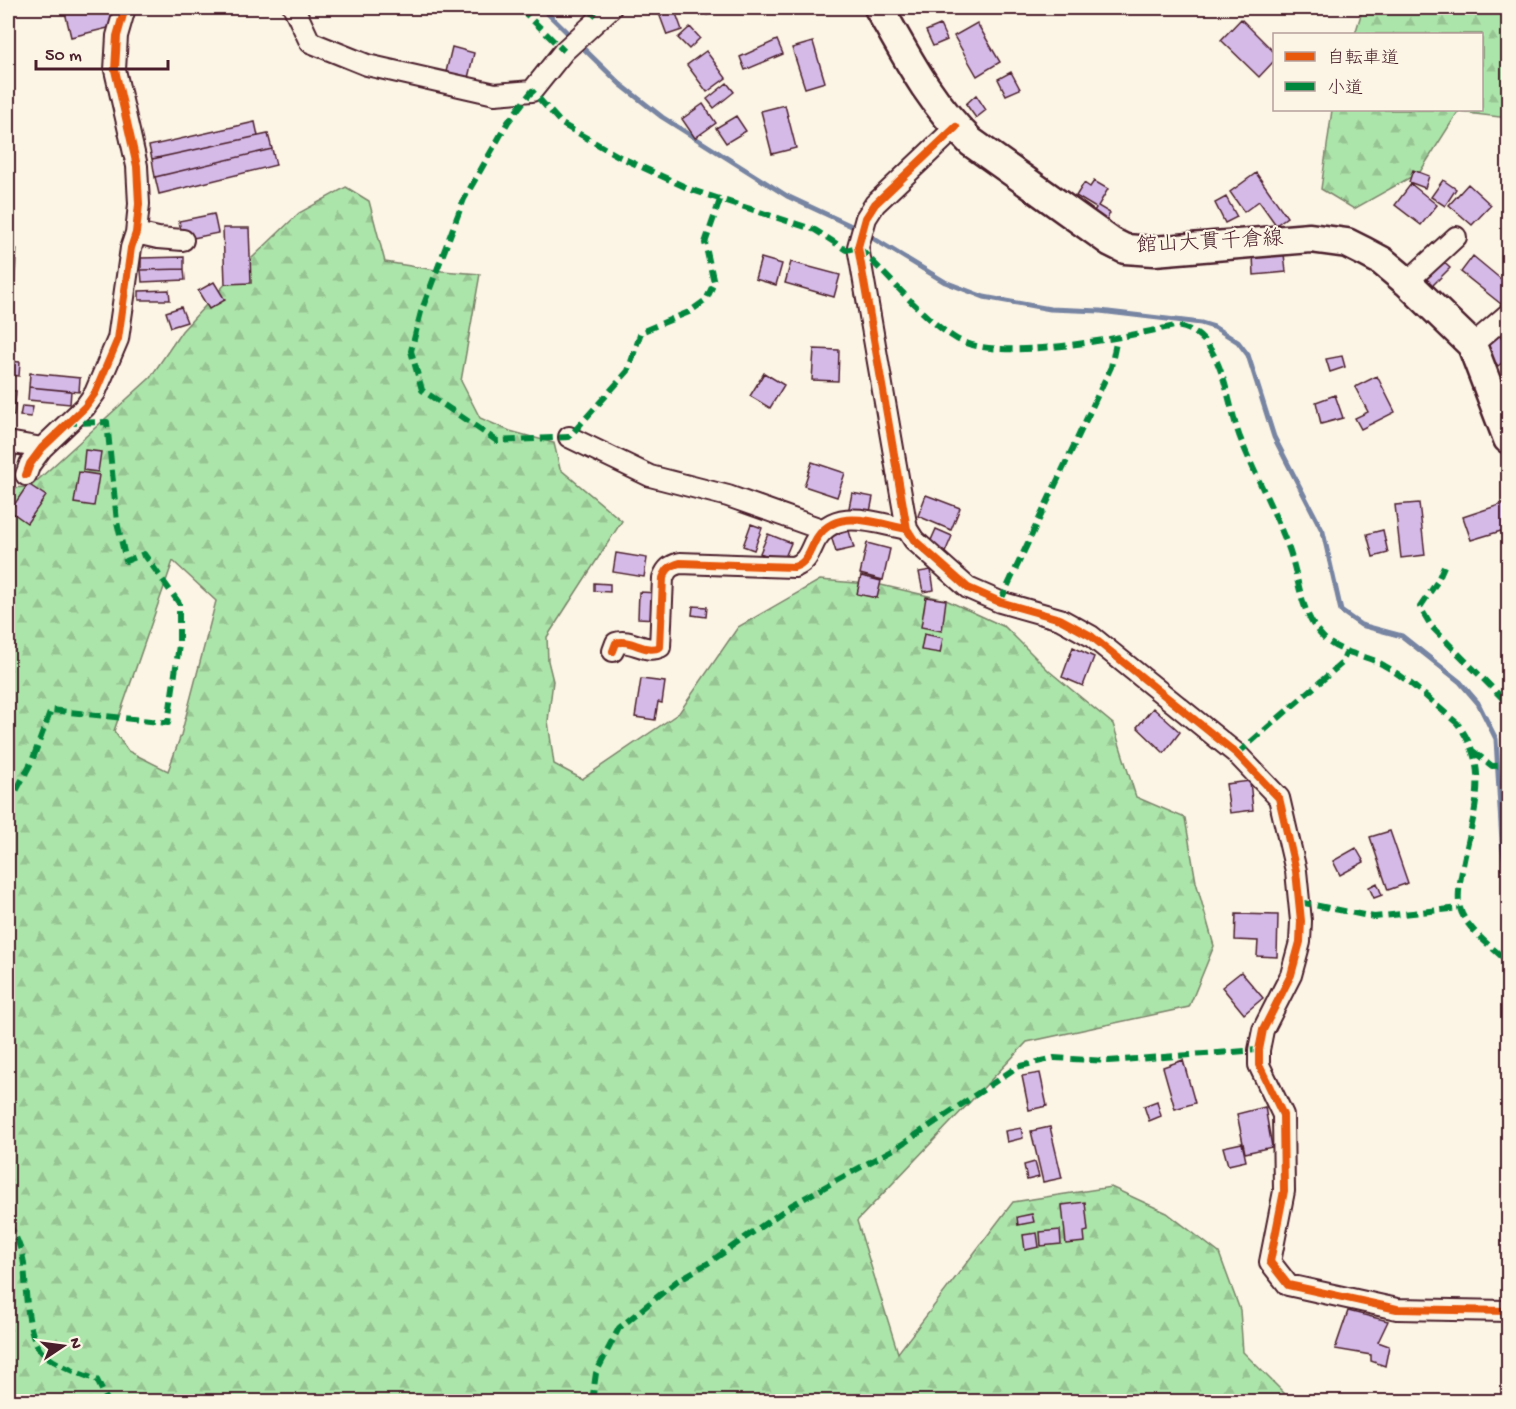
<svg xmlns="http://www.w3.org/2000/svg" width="1516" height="1409" font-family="'Gochi Hand','Klee One',sans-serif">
<defs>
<pattern id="forest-firs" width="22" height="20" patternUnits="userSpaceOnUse" patternTransform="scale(1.5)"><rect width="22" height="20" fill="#ace5aa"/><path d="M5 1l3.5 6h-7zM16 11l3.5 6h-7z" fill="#96c492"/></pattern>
</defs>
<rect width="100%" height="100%" fill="#fcf5e5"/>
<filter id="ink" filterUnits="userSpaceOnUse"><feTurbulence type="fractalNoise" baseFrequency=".0167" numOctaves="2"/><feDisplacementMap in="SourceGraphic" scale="12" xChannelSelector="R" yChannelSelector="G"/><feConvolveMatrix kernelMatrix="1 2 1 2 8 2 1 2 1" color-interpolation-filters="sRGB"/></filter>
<g filter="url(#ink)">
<path fill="url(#forest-firs)" stroke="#7b826a" stroke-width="1.5" fill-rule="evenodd" d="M1363,8H1508V118L1458,112L1420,172L1354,209L1321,189L1332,110H1482V34H1355Z
M346,187L369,201L385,262L442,271L480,274L461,381L480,418L510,431L554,443L560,469L622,521L547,637L548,661L553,681L548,721L554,764L582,779L679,713L738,627L820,580L881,585L946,600L1005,627L1049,671L1113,724L1136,797L1185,818L1196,882L1214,946L1189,1007L1027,1042L857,1221L898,1353L1013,1202L1111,1187L1167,1213L1219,1253L1240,1310L1243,1352L1292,1401L8,1402V488L30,487L150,378L182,331L230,279L299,213ZM173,561L216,601L181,735L168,771L128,751L114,731Z
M8,244L17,249L12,315H8Z"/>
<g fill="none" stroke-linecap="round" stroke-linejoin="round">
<path stroke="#7784a2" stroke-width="5" d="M542,8L620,84L662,117L787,196L858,229
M866,234L945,282L984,297L1050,309L1100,311L1201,323L1214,327L1238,342L1248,355L1274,437L1323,532L1341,611L1361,625L1402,636L1460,682L1478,703L1496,739L1502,842L1508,886"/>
</g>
<path fill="#d5bae8" stroke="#4a1f2b" stroke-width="1.5" d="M64,8H100L102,12L116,9L120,25L71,37Z
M657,8H674L682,30L667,35Z
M704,8H716L718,11L707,15Z
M1241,19L1274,52V61L1259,77L1221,40Z
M977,23L1000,62L977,76L954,36Z
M940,25L947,40L933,46L926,31Z
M690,27L700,38L689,49L678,38Z
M777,40L783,54L745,70L740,57Z
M813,42L825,82L805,88L792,48Z
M452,47L474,53L468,78L446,72Z
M706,51L726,78L707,92L687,65Z
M1011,72L1020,89L1006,95L998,79Z
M727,83L734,92L714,108L707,99Z
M976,95L986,110L976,118L966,104Z
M703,104L716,123L695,138L682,119Z
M785,105L796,148L772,154L761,111Z
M736,116L746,131L726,143L716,128Z
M255,122L258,136L152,159L149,146Z
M268,134L272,149L155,177L152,159Z
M272,149L276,165L159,194L155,177Z
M1413,170L1429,176L1425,188L1409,182Z
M1256,173L1287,217L1276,225L1259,201L1244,212L1230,192Z
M1443,180L1456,189L1445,206L1431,197Z
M1094,181L1108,189L1098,206L1110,213L1104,224L1091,216L1096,208L1076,196L1084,183L1090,187Z
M1411,184L1437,205L1421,225L1395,205Z
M1468,184L1491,205L1472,225L1449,205Z
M1226,197L1237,217L1225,223L1215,203Z
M214,214L218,233L183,240L179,221Z
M223,228H249L251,283L225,284Z
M1284,254L1286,272L1254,275L1253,256Z
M1437,256L1450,268L1433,285L1420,273Z
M1473,256L1508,285V295L1501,304L1461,272Z
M184,257V269L141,270V258Z
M761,258L782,264L776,285L755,279Z
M791,262L840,275L834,297L785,283Z
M184,269L185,280L142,282L141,270Z
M214,282L225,300L209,309L198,291Z
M169,290L170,300H139V291Z
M181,307L187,322L171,327L166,312Z
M1500,335L1508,346V358L1498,366L1485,348Z
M814,349L839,350L838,381L812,380Z
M1342,356L1345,367L1330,372L1326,359Z
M8,361L20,362L19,376L8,375Z
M30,373L80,378L79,392L29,387Z
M764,373L784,385L770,408L750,396Z
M1377,376L1395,412L1361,429L1355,418L1368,412L1355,387Z
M29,387L71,391L70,404L28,400Z
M8,390L16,391L14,416L8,415Z
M1335,395L1343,418L1321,424L1316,402Z
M22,406L33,407L31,417L20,416Z
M8,447L18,451L15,461L8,459Z
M85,450L101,452L98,472L83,470Z
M812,462L845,473L837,497L804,486Z
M79,472L99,475L94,506L74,503Z
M28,484L46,496L27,523L10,511Z
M852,493L873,497L869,517L848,513Z
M926,495L960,508L951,530L918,516Z
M1508,502V542L1505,543L1501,531L1471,540L1463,517Z
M1419,503L1425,555L1401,558L1395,505Z
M751,524L762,528L754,550L743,546Z
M936,529L952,536L944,555L928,547Z
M1383,530L1388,553L1373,557L1367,534Z
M849,531L854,548L836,552L831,536Z
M768,534L791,543L783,562L760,553Z
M867,543L890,549L883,580L860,574Z
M616,553L647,558L644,577L613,572Z
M931,570L934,590L923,592L919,572Z
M861,576L881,581L877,598L857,594Z
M594,583L610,584V592L594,591Z
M639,592L659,593L658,619L638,618Z
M926,597L946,600L942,631L921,627Z
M693,606L707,607L706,617L692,615Z
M924,634L943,638L940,653L921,650Z
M1073,647L1094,657L1083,686L1062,677Z
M641,679L665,682L662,703L658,702L655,720L635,717Z
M1153,708L1180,732L1164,753L1137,727Z
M1250,781L1253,810L1230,813L1226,784Z
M1390,831L1408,883L1388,890L1370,837Z
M1356,848L1364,862L1340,875L1333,861Z
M1377,883L1382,895L1374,898L1369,887Z
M1236,914L1278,915L1277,957L1257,956L1258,941L1235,940Z
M1241,972L1263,998L1244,1014L1222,987Z
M1183,1060L1195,1103L1175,1109L1163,1067Z
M1040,1073L1047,1106L1029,1110L1022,1076Z
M1157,1101L1161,1116L1149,1121L1144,1106Z
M1265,1107L1272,1147L1245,1153L1237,1114Z
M1050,1127L1062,1178L1043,1182L1031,1131Z
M1021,1128L1023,1138L1007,1142L1005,1131Z
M1242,1143L1246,1161L1228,1165L1223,1147Z
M1035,1162L1039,1177L1027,1180L1024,1165Z
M1085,1202L1088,1231L1084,1232L1085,1242L1066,1244L1062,1205Z
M1032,1214L1034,1222L1018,1225L1017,1217Z
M1060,1230L1061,1244L1041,1246L1040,1232Z
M1037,1233L1039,1247L1025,1250L1023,1235Z
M1348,1311L1388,1321L1378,1342L1389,1346L1385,1366L1371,1361V1355L1335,1349Z"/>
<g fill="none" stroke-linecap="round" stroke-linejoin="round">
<defs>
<path id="minor" d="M294,8L310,42L367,65L495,94L532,91L564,51L611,8
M956,127L875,204L866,218L858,247L907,529L914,540L968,588L1000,602L1060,619L1091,636L1237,754L1279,798L1296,871L1301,921L1300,942L1291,975L1263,1030L1259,1050V1065L1283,1115L1284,1191L1270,1262L1288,1285L1397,1309L1508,1311
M136,233L158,238L183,240
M1407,282L1456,237
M1472,345L1508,314
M569,437L650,476L728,496L821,529
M8,442L42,448
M26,475L30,464L42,448L85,407L95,393L118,339L131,248L136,233L139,204L137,166L115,70L117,36L125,8
M613,651L616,643C631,638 645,654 660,647L663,578C667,568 670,566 680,563L794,567C806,563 809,554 814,543C833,505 874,523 907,529"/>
<path id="secondary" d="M879,8C908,59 929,101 971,142L1111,242L1125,249L1154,251L1310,238L1347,243L1365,252L1382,261L1407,282L1472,345L1508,439"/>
</defs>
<use href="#minor" stroke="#4a1f2b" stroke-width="24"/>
<use href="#secondary" stroke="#4a1f2b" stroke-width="33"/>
<use href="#minor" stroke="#fcf5e5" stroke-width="20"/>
<use href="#secondary" stroke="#fcf5e5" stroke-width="28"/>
<path stroke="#00873e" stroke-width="6" stroke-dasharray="12 6" stroke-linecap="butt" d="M520,8L564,51
M587,8L599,19
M720,200L705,243L714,283L706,300L689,312L641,332L628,371L569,437L497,441L422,390L411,351L421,312L464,199L508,122L532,91L562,124L620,157L692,190L815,230L846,250L858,247C887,274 922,318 955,338C998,365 1126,336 1175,326C1224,330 1226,404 1241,440C1256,477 1275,512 1289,549C1300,580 1299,612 1323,637C1339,654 1366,654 1385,666C1410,680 1434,704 1457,723C1494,771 1471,818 1462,871C1460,881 1457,898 1460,908C1465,928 1493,948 1508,962
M1444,566L1437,582L1420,607L1431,626L1508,704
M1000,602L1111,367L1117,338
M1473,751L1492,766L1508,765
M1237,754L1342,663L1347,651
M8,806L32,761L51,710L168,723L179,645V603L144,554L126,561L117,522L107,422L71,423
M1299,902L1374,917L1460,908
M8,1222C15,1234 22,1249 24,1264C26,1288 26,1330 40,1350C50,1363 81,1374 97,1380L108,1402
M592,1402L596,1373L619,1328L677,1281L710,1262L792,1205L901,1145L1017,1067L1054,1058L1108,1061L1259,1050"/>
<defs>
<path id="cycleway" d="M956,127L875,204L866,218L858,247L907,529L914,540L968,588L1000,602L1060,619L1091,636L1237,754L1279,798L1296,871L1301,921L1300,942L1291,975L1263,1030L1259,1050V1065L1283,1115L1284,1191L1270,1262L1288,1285L1397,1309L1508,1311
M26,475L30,464L42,448L85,407L95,393L118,339L131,248L136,233L139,204L137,166L115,70L117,36L125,8
M613,651L616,643C631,638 645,654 660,647L663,578C667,568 670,566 680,563L794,567C806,563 809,554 814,543C833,505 874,523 907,529"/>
</defs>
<use href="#cycleway" stroke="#fcf5e5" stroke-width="11"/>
<use href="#cycleway" stroke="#e8590c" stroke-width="8"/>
</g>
</g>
<g text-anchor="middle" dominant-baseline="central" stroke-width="4.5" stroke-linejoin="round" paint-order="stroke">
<g font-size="21" fill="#4a1f2b" stroke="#fcf5e5">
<text transform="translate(1210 244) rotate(-3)">館山大貫千倉線</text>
</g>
</g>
<rect width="1516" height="1409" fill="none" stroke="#fcf5e5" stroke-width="30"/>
<rect x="15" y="15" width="1486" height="1379" fill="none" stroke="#4a1f2b" stroke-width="2" filter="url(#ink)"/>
<rect x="1273" y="33" width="210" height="78" fill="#fcf5e5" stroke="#b59f9b" stroke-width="1.5"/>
<rect x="1285" y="52" width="30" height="9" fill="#e8590c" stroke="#b59f9b" stroke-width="1.5"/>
<text x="1327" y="63" font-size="18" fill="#4a1f2b">自転車道</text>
<rect x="1285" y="82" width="30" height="9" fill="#00873e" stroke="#b59f9b" stroke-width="1.5"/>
<text x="1327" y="93" font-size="18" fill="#4a1f2b">小道</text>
<g transform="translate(63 1346) rotate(77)" stroke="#fcf5e5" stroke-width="4.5" paint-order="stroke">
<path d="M0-4.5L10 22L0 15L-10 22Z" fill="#4a1f2b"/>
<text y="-9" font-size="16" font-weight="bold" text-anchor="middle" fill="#4a1f2b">N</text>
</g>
<path d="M36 60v9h132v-9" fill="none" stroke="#4a1f2b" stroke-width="3"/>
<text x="45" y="60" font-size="18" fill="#4a1f2b" stroke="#fcf5e5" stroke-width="4.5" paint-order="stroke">50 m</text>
</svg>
